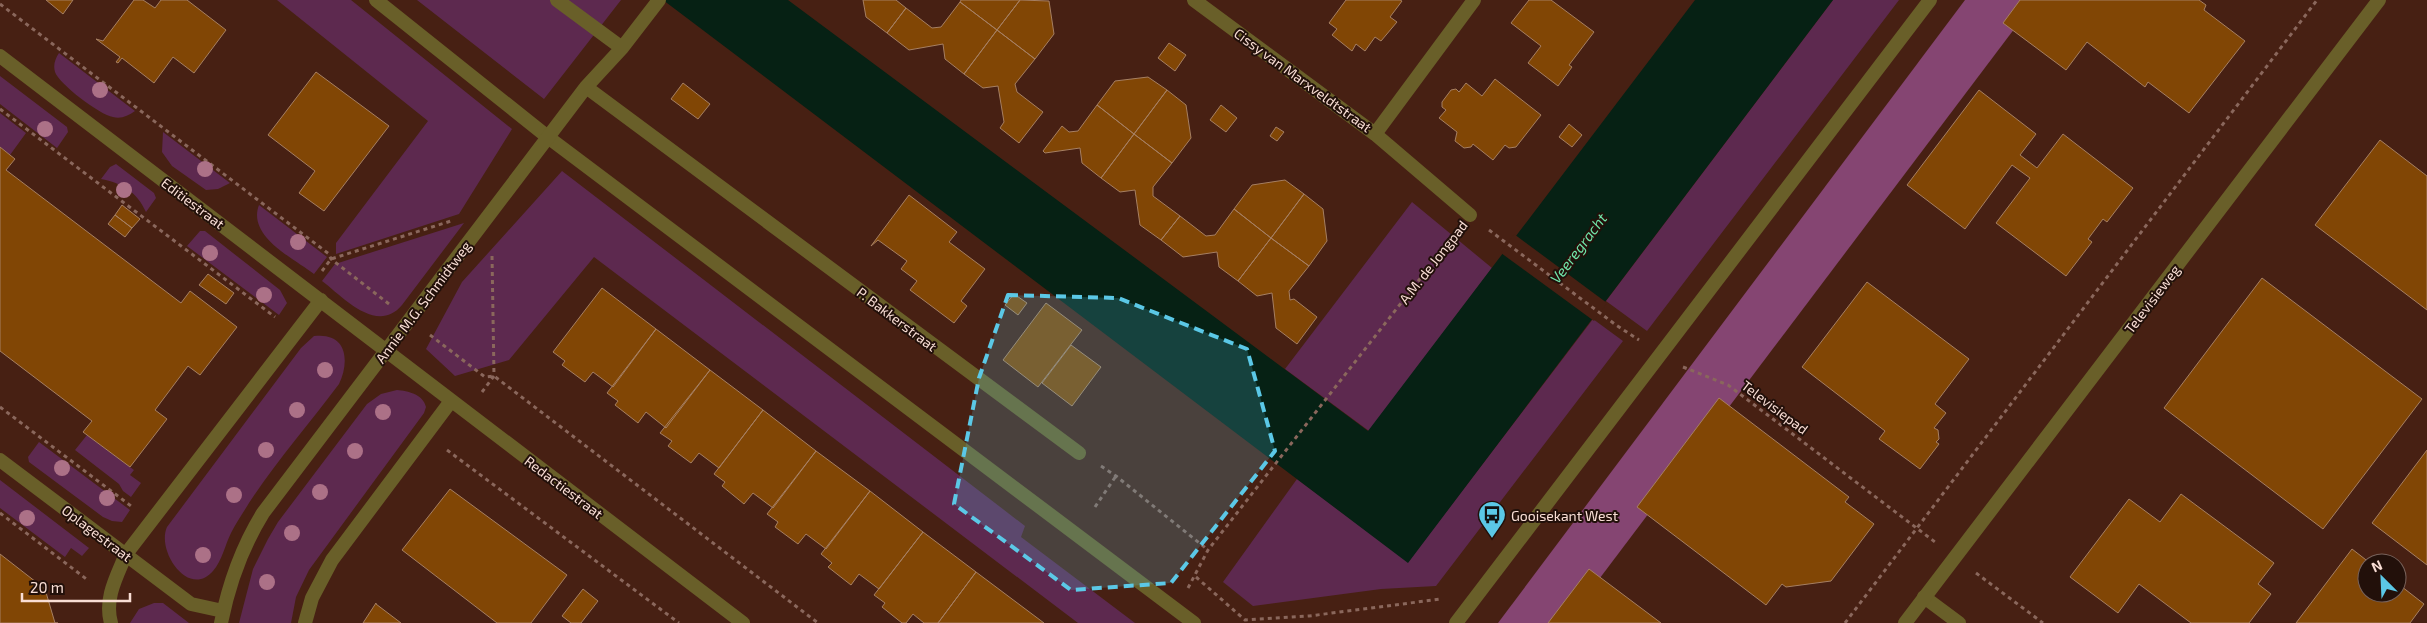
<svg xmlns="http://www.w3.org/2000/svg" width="2427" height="623" font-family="'Exo 2',sans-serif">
<rect width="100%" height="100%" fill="#472013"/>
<path fill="#5d294f" d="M277,0H351L512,129L459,214L336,254V243L428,121Z
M417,0H621L544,99Z
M1833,0H1899L1647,331L1606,301Z
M59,53L135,111C128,116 121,119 113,117C100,115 59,84 55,72C53,65 55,59 59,53Z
M0,76L67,127L68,132L57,148L0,104Z
M0,113L26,133L10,155L0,147Z
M163,132L230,183L218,189L206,190L172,166L162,152Z
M116,164L154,193L156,198L146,212C137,192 122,183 101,179L110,167Z
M562,171L1025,526L1021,537L1135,623H1078L594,257L509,360L455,376L426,349L462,282Z
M1412,202L1492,268L1369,431L1285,369Z
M259,205L327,257L314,274C293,258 247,236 259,205Z
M464,223L402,305C377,335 343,297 322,281L335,264Z
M200,231H205L280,290L287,303L279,315L187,246Z
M1593,319L1623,341L1436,586L1381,589L1253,606L1223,582L1297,479L1408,562Z
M314,336C347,332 350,361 339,384C309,424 276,462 249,503C243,513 236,523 231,533C225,545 222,561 213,571C189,599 156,551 167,527L301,348Z
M397,390C408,391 423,394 426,407L424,413L309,570L296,597L291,623H239L253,569L268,539L278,522L367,404L381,394Z
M87,435L134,470L130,475L141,483L131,497L123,491L119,484L75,450Z
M39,442L130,510L122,522L112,521L103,517L29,462L28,457Z
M0,480L89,548L82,556L71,548L65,557L0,508Z
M154,603H163L189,623H130L139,609Z"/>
<path fill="#854572" d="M1965,0H2036L1566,623H1498Z"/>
<path fill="#062114" d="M663,0H788L1368,431L1695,0H1833L1408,563Z"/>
<path fill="#472013" d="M1514,234L1607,303L1594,321L1501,253Z"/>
<path fill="#814605" stroke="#a67f62" d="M46,0H73L63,14Z
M134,0H143L155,8L161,0H187L226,30L194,73L173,57L154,83L122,58L118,63L116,62L120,57L96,39L103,41Z
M863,0H896L906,8L887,33L866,17Z
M961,0H1020L997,30L960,2Z
M1020,0L1049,1L1054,34L1035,59L997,30Z
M1346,0H1400L1402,1L1390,17L1397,22L1381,41L1375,37L1365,51L1356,44L1352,51L1332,35L1337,29L1329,23Z
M1529,0H1551L1594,32L1569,65L1572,67L1558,86L1528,63L1541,46L1511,23Z
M2020,0H2199L2206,5L2204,10L2245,41L2189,113L2148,82L2145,87L2087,42L2066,70L2003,23Z
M960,2L997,30L964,74L945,59L943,44L909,50L887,33L906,8L932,28L941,27Z
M997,30L1035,59L1015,84L1017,92L1043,112L1019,143L1000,128L1004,122L998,86L983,88L964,74Z
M1169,43L1186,55L1175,71L1158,58Z
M316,72L389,126L324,211L299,193L315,171L268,135Z
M1148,77L1167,90L1134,134L1097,105L1115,81Z
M1495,79L1541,115L1516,147L1509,148L1505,145L1493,160L1473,144L1471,147L1464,148L1455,141L1457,132L1439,118L1446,110L1442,107V102L1451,90L1456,89L1459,92L1466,83L1482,96Z
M683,83L710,104L698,119L671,99Z
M1167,90L1186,105L1191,138L1172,163L1134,134Z
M1979,90L2036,134L2020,155L2037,168L2063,134L2133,188L2107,222L2103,219L2088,239L2092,242L2066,276L1996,223L2030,178L2012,165L1965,229L1907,185Z
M1097,105L1134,134L1101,178L1082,163L1080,148L1045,153L1043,151L1062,126L1069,132L1078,131Z
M1221,105L1237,118L1226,132L1210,120Z
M1569,124L1582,135L1572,147L1559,137Z
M1276,127L1284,132L1277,141L1270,136Z
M1134,134L1172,163L1153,187V196L1180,216L1161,240L1140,225L1135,190L1120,192L1101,178Z
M2380,140L2427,176V310L2315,225Z
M0,147L15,159L6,170L181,303L190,291L237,327L200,375L188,366L155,410L167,419L130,467L83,432L92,421L0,351Z
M1285,180L1304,194L1271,238L1234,209L1252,185Z
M1304,194L1323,209L1327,241L1309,266L1271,238Z
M909,195L957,232L949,242L985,269L961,301L967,306L954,323L910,290L917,281L901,269L907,261L878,240L871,246Z
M122,205L140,219L132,228L115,215Z
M1234,209L1271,238L1238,281L1219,267L1217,252L1183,257L1161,240L1180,216L1206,236L1215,235Z
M115,215L132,228L125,237L108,224Z
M1271,238L1309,266L1289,291L1290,300L1294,299L1317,317L1297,344L1276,328L1272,293L1257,296L1238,281Z
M208,274L234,293L226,304L199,285Z
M2262,278L2422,399L2323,529L2164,408Z
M1867,282L1969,359L1935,404L1946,413L1934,428L1938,430L1939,439L1936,442L1939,444L1920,469L1879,439L1885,431L1802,367Z
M602,288L656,329L613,387L593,372L585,382L562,365L565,361L553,352Z
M1014,294L1027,303L1018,315L1005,305Z
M1046,303L1082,330L1038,387L1003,360Z
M656,329L710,370L666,428L646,412L638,423L615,405L618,401L607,393Z
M1071,345L1101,367L1072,406L1042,383Z
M710,370L763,410L719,468L699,453L691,463L668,446L672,441L660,433Z
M1719,398L1849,497L1845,502L1874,524L1831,581L1786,587L1782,584L1766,605L1637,507Z
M763,410L816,451L773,508L753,493L744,504L722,486L725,482L714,474Z
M2427,450V565L2372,523Z
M816,451L870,491L826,549L806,534L798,544L775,527L778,522L767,514Z
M450,489L567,575L531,623H497L402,550Z
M870,491L923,532L879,589L859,574L851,585L828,567L832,563L821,554Z
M2181,494L2274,563L2258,584L2271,594L2249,623H2191L2139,584L2118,613L2070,577L2129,499L2160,522Z
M923,532L976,572L938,623H924L913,614L906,623H902L882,607L885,603L874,595Z
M2352,549L2370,563H2367V593H2397V583L2424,604L2410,623H2296Z
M0,554L45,589L55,623H58H0Z
M1589,569L1661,623H1548Z
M976,572L1044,623H938Z
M583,589L598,601L581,623H571L562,616Z
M376,603V604L401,623H363Z"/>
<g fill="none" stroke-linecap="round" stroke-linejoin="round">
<path stroke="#8a675c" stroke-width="3" stroke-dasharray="4 4" stroke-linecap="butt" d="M0,4L329,254L331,259L389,304
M0,109L275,317
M1489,230L1616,325L1639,340
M322,271L331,259L451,221
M430,335L485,377L494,376L818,623
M1683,367L1728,385L1935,542
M482,392L494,376L492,255
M0,407L131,506
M447,450L679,623
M1101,466L1116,476L1208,550
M1095,507L1116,476
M0,513L89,581
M1976,573L2043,623
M1196,577L1245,620L1309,616L1441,599
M1188,588L1208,550L1455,234
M1845,623L2317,0"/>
<path stroke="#695f29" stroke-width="14" d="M376,0L549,138L1194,623
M1924,597L1959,623
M1456,623L1930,0"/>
<path stroke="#695f29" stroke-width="14" d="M557,0L622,48
M1194,0L1375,134L1474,0
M0,56C248,245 495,435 743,623
M586,87L1079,453
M1375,134L1470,215
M0,460L191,604L223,611
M111,623C104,598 117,576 126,554L321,300
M221,623C229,583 242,547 263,513L586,87L622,48L659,0
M305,623L312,598L332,560L451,401
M1905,623L2379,0"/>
</g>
<g fill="#ac7187">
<circle cx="100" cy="90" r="8"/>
<circle cx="45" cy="129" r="8"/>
<circle cx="205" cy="169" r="8"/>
<circle cx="124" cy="190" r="8"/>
<circle cx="298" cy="242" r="8"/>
<circle cx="210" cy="253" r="8"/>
<circle cx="264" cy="295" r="8"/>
<circle cx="325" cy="370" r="8"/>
<circle cx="297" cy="410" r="8"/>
<circle cx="383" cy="412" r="8"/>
<circle cx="266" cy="450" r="8"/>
<circle cx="355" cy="451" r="8"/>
<circle cx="62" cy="468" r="8"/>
<circle cx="320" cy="492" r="8"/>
<circle cx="234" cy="495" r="8"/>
<circle cx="107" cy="498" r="8"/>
<circle cx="27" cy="518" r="8"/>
<circle cx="292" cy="533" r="8"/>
<circle cx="203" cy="555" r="8"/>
<circle cx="267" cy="582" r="8"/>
</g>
<path fill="#5bc8e6" fill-opacity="0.2" stroke="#5bc8e6" stroke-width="4" stroke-dasharray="10 6" stroke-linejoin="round" d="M1008,295L1118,298L1247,349L1275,451L1171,583L1071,590L954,504L979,378Z"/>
<defs>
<symbol id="bus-pin" viewBox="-11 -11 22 30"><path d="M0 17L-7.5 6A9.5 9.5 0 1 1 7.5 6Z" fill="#5bc8e6" stroke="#22100a"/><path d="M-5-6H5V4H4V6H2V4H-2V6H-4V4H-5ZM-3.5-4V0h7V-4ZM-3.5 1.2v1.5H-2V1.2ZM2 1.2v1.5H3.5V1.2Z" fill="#111"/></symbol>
</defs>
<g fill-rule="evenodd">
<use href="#bus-pin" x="1476" y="499" width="32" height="43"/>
</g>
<g text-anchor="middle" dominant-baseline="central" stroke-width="4" stroke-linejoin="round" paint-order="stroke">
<g font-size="14" fill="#f9ded5" stroke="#22100a">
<text transform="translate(1303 80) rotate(36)">Cissy van Marxveldtstraat</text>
<text transform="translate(193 203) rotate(37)">Editiestraat</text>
<text transform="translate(1433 262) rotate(-52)">A.M. de Jongpad</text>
<text transform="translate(2152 299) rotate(-53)">Televisieweg</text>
<text transform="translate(423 302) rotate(-53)">Annie M.G. Schmidtweg</text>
<text transform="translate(897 319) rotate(37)">P. Bakkerstraat</text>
<text transform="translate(1775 407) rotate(37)">Televisiepad</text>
<text transform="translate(564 487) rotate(37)">Redactiestraat</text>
<text transform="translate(97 533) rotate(37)">Oplagestraat</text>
</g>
<g font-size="14" fill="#f9ded5" stroke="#22100a" text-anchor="start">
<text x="1511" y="515">Gooisekant West</text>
</g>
<g font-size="15" font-style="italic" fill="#70e4a9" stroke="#22100a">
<text transform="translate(1578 248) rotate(-53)">Veeregracht</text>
</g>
</g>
<g transform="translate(2382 578) rotate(336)"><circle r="24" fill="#22100a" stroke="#78625b"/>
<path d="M0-4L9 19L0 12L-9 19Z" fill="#5bc8e6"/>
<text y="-8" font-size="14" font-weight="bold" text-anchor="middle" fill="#f9ded5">N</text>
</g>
<path d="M22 593v8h108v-8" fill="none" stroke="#f9ded5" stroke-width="2.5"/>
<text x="30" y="593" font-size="15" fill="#f9ded5" stroke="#22100a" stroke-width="4" paint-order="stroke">20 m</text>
</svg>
